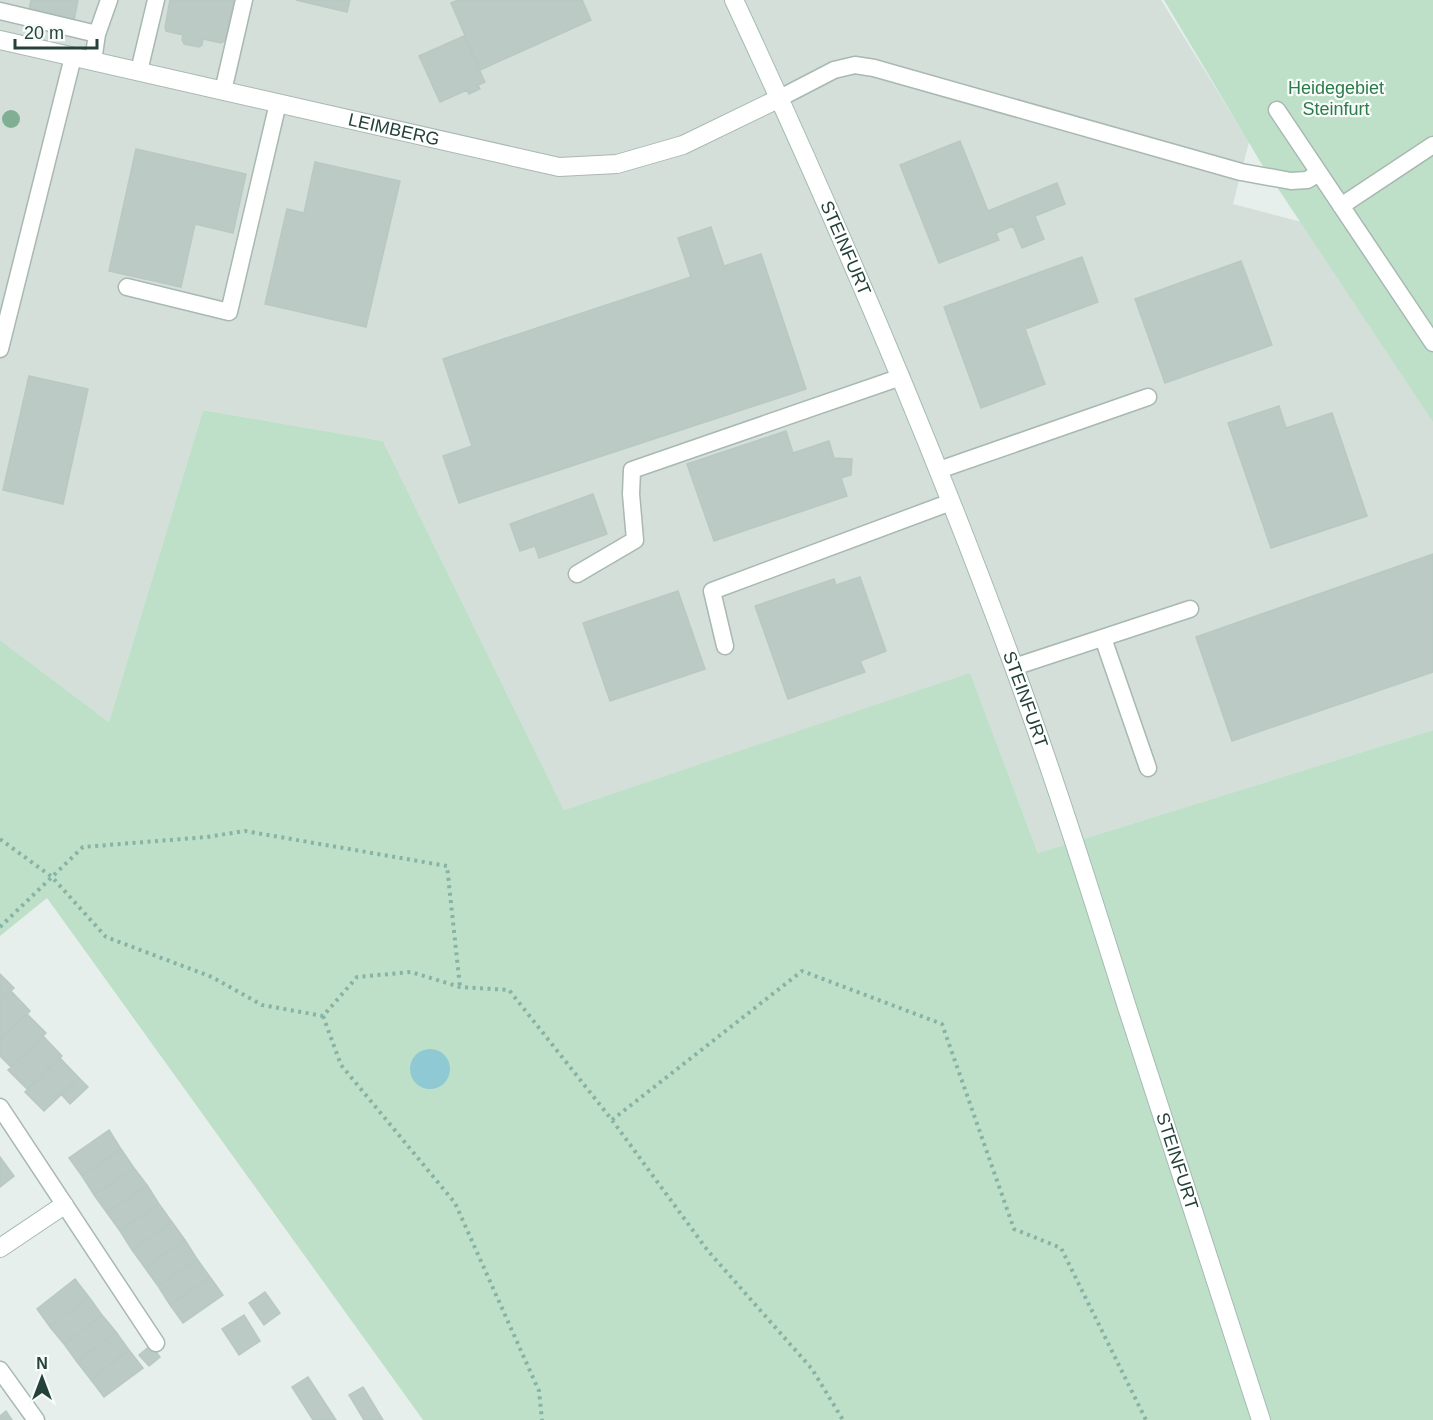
<svg xmlns="http://www.w3.org/2000/svg" width="1433" height="1420" font-family="Helvetica,sans-serif">
<rect width="100%" height="100%" fill="#e6efeb"/>
<path fill="#d4dfda" d="M0,0H1161L1249,142L1233,204L1305,223L1433,412V730L1038,853L970,674L564,810L383,441L203,410L109,722L0,640Z"/>
<path fill="#bfe0c8" d="M1164,0H1433V422L1261,163Z
M203,410L383,441L564,810L970,673L1038,853L1433,730V1420H423L47,898L0,936V640L109,722Z"/>
<path fill="#8ec9d4" d="M410 1069a20 20 0 1 1 40 0a20 20 0 1 1-40 0Z"/>
<path fill="#bbcac4" stroke="#b8c9c2" stroke-width="1.5" d="M31,0H78L74,20L29,10Z
M170,0H234L225,41L221,43L203,39L202,45L199,47L184,44L182,40L183,35L166,31L165,27Z
M296,0H350L347,12Z
M458,0H582L591,20L480,70L451,3Z
M464,36L485,82L478,85L480,89L469,94L467,90L440,102L419,56Z
M960,141L988,211L1057,183L1065,204L1035,216L1044,239L1022,248L1013,226L996,233L999,240L939,263L900,165Z
M136,149L246,174L233,233L195,224L181,287L109,271Z
M315,162L400,181L366,327L265,304L287,209L304,213Z
M711,227L724,266L761,254L806,389L459,503L443,456L472,446L443,359L691,277L678,238Z
M1082,257L1098,302L1025,329L1045,384L981,408L944,307Z
M1241,261L1272,345L1165,383L1135,299Z
M29,376L88,389L63,504L3,490Z
M1279,406L1286,428L1332,413L1367,516L1271,548L1228,423Z
M786,431L793,453L829,441L834,458L852,459L851,475L841,478L847,496L714,541L687,464Z
M593,494L607,534L539,558L535,546L520,551L510,524Z
M1433,554V672L1232,741L1196,637Z
M860,577L886,651L860,661L865,672L788,699L755,606L834,579L836,585Z
M678,591L705,669L610,701L583,623Z
M0,974L14,988L0,1002Z
M11,991L30,1011L0,1040V1002Z
M27,1014L46,1033L11,1067L0,1056V1040Z
M43,1036L62,1056L27,1089L8,1070Z
M60,1058L79,1078L44,1111L25,1092Z
M79,1078L88,1087L70,1104L61,1094Z
M109,1130L121,1149L82,1176L69,1158Z
M121,1149L134,1168L94,1195L82,1176Z
M0,1157L14,1176L0,1187Z
M134,1168L147,1185L107,1213L94,1195Z
M147,1185L159,1204L120,1231L107,1213Z
M159,1204L172,1222L132,1250L120,1231Z
M172,1222L185,1240L145,1268L132,1250Z
M185,1240L197,1259L158,1286L145,1268Z
M197,1259L210,1277L170,1305L158,1286Z
M210,1277L223,1295L183,1323L170,1305Z
M75,1279L89,1297L50,1327L37,1309Z
M265,1292L280,1313L264,1325L249,1303Z
M89,1297L102,1315L64,1344L50,1327Z
M102,1315L116,1332L77,1362L64,1344Z
M244,1315L260,1341L239,1355L222,1329Z
M116,1332L129,1350L91,1380L77,1362Z
M151,1345L160,1357L149,1366L139,1355Z
M129,1350L143,1368L104,1397L91,1380Z
M308,1377L336,1420H313L292,1387Z
M363,1387L383,1420H364L349,1395Z
M6,1411L12,1420H0V1416Z"/>
<g fill="none" stroke-linecap="round" stroke-linejoin="round">
<defs>
<path id="lane" d="M0,11L97,34L93,61
M97,34L109,0
M139,71L156,0
M223,91L244,0
M780,98L834,70L855,65L874,68L1241,172L1291,181L1307,180L1319,173
M1277,110L1433,343
M1341,206L1433,145
M127,287L229,312L278,103
M0,349L73,57
M939,470L1148,397
M577,574L635,540L631,494L632,470L901,377
M1103,638L1148,768
M725,646L712,591L951,502
M1014,667L1190,609
M0,1107L156,1343
M0,1370L36,1420"/>
<g id="street">
<path id="s1" d="M0,40L559,167L617,164L683,145L780,98"/>
<path d="M0,1248L64,1205"/>
</g>
<g id="secondary">
<path id="s2" d="M734,0C836,219 931,441 1014,667C1055,779 1091,893 1127,1007C1172,1144 1216,1282 1261,1420"/>
</g>
</defs>
<use href="#lane" stroke="#a8b8b2" stroke-width="19"/>
<use href="#street" stroke="#a8b8b2" stroke-width="20"/>
<use href="#secondary" stroke="#a4bbb3" stroke-width="20"/>
<path stroke="#86b3a5" stroke-width="4" stroke-dasharray="3 4.5" stroke-linecap="butt" d="M0,839L52,877L106,937L212,977L262,1005L323,1016L357,977L411,972L460,987L509,990L612,1120L708,1251L812,1369L843,1420
M0,927L83,847L207,837L245,831L447,866L460,987
M323,1016L341,1065L455,1203L539,1391L542,1420
M612,1120L802,971L942,1024L1014,1229L1061,1248L1146,1420"/>
<use href="#lane" stroke="#fff" stroke-width="16"/>
<use href="#street" stroke="#fff" stroke-width="18"/>
<use href="#secondary" stroke="#fff" stroke-width="18"/>
</g>
<circle fill="#80af93" cx="11" cy="119" r="9"/>
<g text-anchor="middle" dominant-baseline="central" stroke-width="4.5" stroke-linejoin="round" paint-order="stroke">
<g font-size="18" fill="#2d7a4b" stroke="#f7fbf9">
<text x="1336" y="88">Heidegebiet<tspan x="1336" dy="21">Steinfurt</tspan></text>
</g>
<g font-size="18" fill="#24423a" stroke="#f7fbf9">
<text stroke="none"><textPath href="#s1" startOffset="404">LEIMBERG</textPath></text>
<text stroke="none"><textPath href="#s2" startOffset="272">STEINFURT</textPath></text>
<text stroke="none"><textPath href="#s2" startOffset="758">STEINFURT</textPath></text>
<text stroke="none"><textPath href="#s2" startOffset="1244">STEINFURT</textPath></text>
</g>
</g>
<g transform="translate(42 1378)" stroke="#f7fbf9" stroke-width="4.5" paint-order="stroke">
<path d="M0-4.5L10 22L0 15L-10 22Z" fill="#24423a"/>
<text y="-9" font-size="16" font-weight="bold" text-anchor="middle" fill="#24423a">N</text>
</g>
<path d="M15 39v9h82v-9" fill="none" stroke="#24423a" stroke-width="3"/>
<text x="24" y="39" font-size="18" fill="#24423a" stroke="#f7fbf9" stroke-width="4.5" paint-order="stroke">20 m</text>
</svg>
